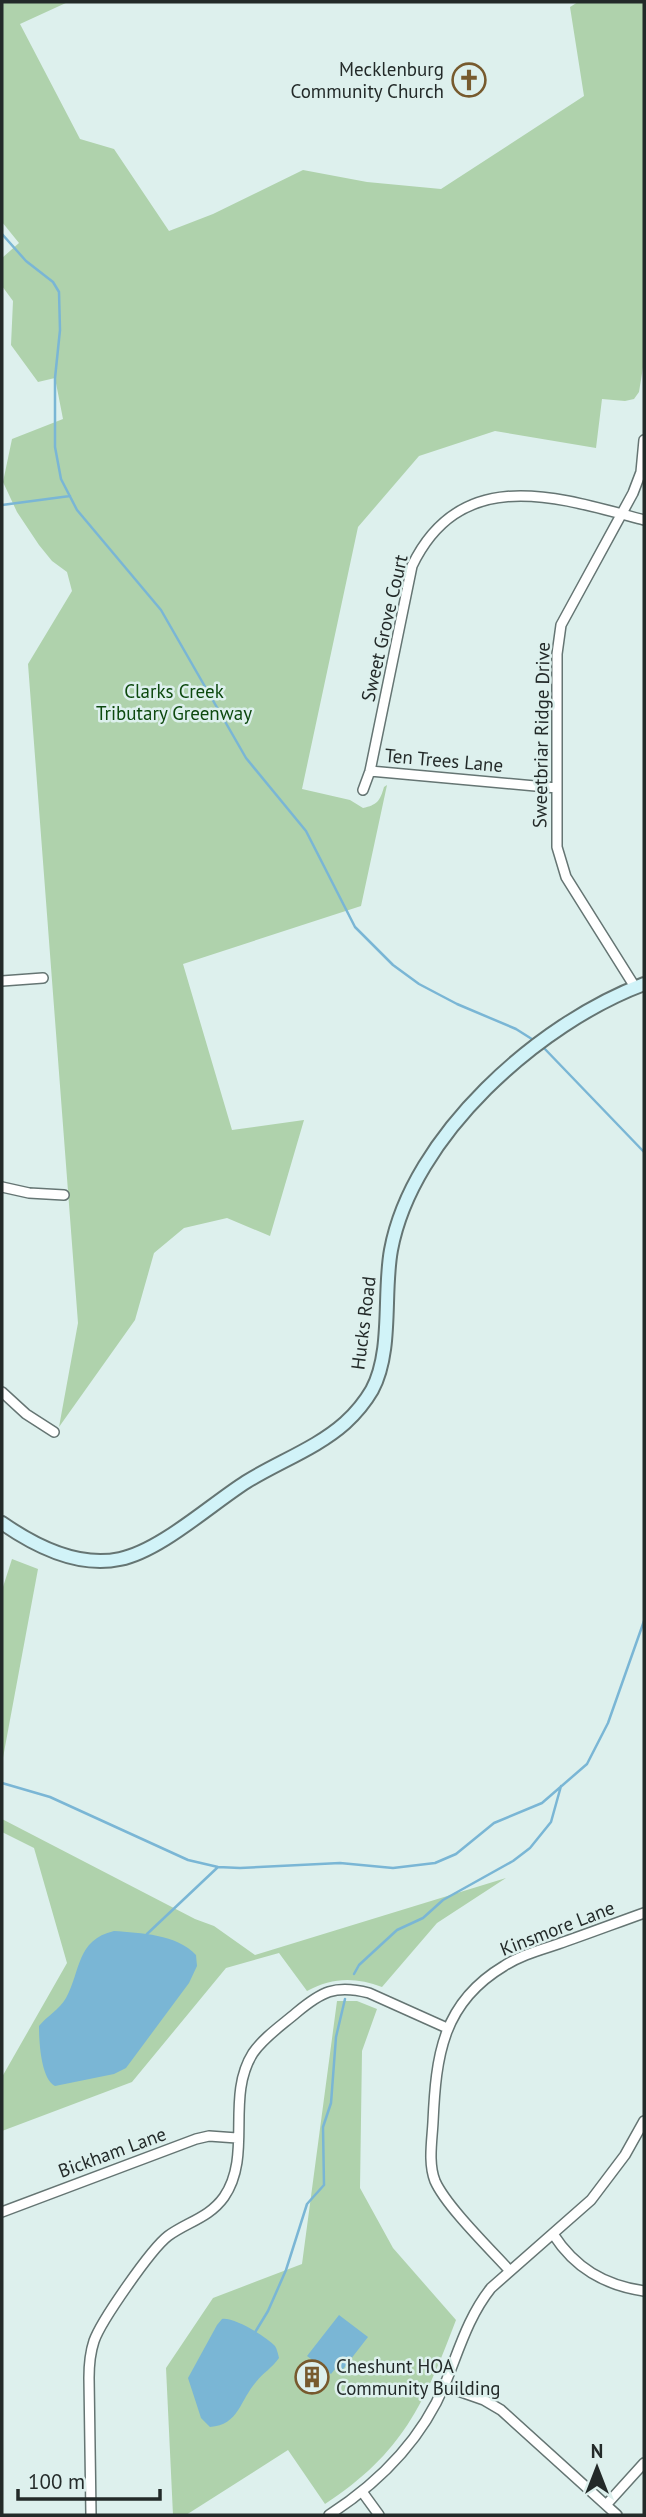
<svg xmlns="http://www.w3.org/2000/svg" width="646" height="2517" font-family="'PT Sans',sans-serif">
<rect width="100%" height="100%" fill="#ddf0ed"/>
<path fill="#afd2ac" d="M2,2H68L20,24L80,139L114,149L169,231L213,214L303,170L367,182L441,189L584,96L570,7L578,2H644V361L639,392L634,399L625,401L602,399L596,448L495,431L419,456L358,527L302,789L350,800L363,808C377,805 380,801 384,787L387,785L361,906L183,964L232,1130L304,1120L270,1236L227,1218L184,1228L154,1253L135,1320L59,1427L78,1323L28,664L72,591L67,572L52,561L39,545L17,512L3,482L12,439L63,419L55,378L38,382L11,345L13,301L2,286V258L19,243L2,222Z
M12,1559L38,1569L2,1763V1590Z
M2,1819L195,1919L214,1926L255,1955L506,1878L437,1923L382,1987C356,1977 332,1977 307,1991L279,1953L226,1968L132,2082L2,2131V2077L67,1963L34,1848L2,1832Z
M337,2001H357L377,2009L362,2051L360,2188L393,2248L456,2320C424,2404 403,2453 325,2504L288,2450L186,2515H173L166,2368L213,2298L302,2264Z"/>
<path fill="#7ab6d5" d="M114,1931C140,1933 177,1934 196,1955L197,1966L189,1983L126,2068L114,2074L55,2086C41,2079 39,2042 39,2026C47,2016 59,2010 66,1998C81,1971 76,1940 114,1931Z
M339,2315L368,2337L340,2373L335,2369L331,2374L307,2356Z
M222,2319C234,2317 267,2337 275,2346C277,2349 278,2354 279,2358C272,2368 263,2373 256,2382C240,2400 239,2425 210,2427L201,2418L188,2378L217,2325Z"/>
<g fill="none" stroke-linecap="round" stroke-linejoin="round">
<path stroke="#7ab6d5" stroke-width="2.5" d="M2,234L26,261L53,282L59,292L60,330L55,378V447L61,479L77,510L161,610L246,758L306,831L355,927L393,965L419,984L457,1004L516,1029L535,1041
M2,505L70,496
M543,1047L644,1152
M2,1783L50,1797L188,1860L218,1867L240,1868L340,1863L393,1868L435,1863L456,1854L494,1823L542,1803L587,1764L608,1723L644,1621
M147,1934L218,1867
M354,1974L359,1965L397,1930L423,1918L443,1900L513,1861L530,1848L551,1822L561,1786
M254,2334L268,2311L286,2270L307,2204L324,2185L323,2127L331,2103L336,2037L345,1999"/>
<defs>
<path id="minor" d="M370,771L557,788
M363,790L370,771L412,566C461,464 558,497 644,520
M2,981L43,978
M635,987L566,877L557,847V654L561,625L633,493L641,472L644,440
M2,1187L29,1193L64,1195
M2,1392L26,1414L54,1432
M2,2212L196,2139L209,2136L237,2138
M553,2234C575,2268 604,2285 644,2291
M510,2271C490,2249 446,2206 435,2181C428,2163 432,2141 433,2122C436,2056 442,2003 504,1966C521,1955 540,1950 558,1944C587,1934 616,1923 644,1913
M444,2386L484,2400L501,2410L617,2515
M363,2493L379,2515
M606,2505L644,2463
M91,2515L89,2378C89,2365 90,2353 94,2341C101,2321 151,2249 168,2236C187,2222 209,2218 224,2197C253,2155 225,2097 253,2053C264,2037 282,2025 296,2013C321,1992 335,1984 369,1993L447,2028
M329,2515C380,2482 421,2441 445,2384C459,2350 468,2317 491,2288L591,2200L625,2155L644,2121"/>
<path id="secondary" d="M2,1523C35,1546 78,1568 120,1559C160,1551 210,1505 246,1482C278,1462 317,1448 345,1423C356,1413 365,1402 372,1390C393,1351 383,1293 391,1250C412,1136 539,1023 644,984"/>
</defs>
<use href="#minor" stroke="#657573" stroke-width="12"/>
<use href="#secondary" stroke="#657573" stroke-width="16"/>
<use href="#minor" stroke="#fff" stroke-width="9"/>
<use href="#secondary" stroke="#d1f3f8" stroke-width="12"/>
</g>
<defs>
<symbol id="church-ring" viewBox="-11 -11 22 22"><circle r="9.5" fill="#ddf0ed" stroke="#775a2e" stroke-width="1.5"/><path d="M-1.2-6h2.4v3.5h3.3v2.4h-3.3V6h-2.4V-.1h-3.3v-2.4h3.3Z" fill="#775a2e"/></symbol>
<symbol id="building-ring" viewBox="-11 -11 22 22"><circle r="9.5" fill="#ddf0ed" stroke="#775a2e" stroke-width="1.5"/><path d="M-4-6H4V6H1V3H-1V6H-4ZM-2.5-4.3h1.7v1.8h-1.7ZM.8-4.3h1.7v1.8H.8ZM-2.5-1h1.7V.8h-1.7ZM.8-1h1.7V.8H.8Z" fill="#775a2e"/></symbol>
</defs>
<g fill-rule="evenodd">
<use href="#church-ring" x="450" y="61" width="38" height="38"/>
<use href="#building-ring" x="293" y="2358" width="38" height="38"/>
</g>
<g text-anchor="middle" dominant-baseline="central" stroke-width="5" stroke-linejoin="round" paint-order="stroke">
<g font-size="19" fill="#232a29" stroke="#ddf0ed" text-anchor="end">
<text x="444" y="69">Mecklenburg<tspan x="444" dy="22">Community Church</tspan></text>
<text x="336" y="2366" text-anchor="start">Cheshunt HOA<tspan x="336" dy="22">Community Building</tspan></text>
</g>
<g font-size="19" fill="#232a29" stroke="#ddf0ed">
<text transform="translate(384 628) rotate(-77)">Sweet Grove Court</text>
<text transform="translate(541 735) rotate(-89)">Sweetbriar Ridge Drive</text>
<text transform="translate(444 760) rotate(5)">Ten Trees Lane</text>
<text transform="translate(363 1323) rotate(-83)">Hucks Road</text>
<text transform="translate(557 1928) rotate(-21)">Kinsmore Lane</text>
<text transform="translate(112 2152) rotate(-20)">Bickham Lane</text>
</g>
<g font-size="19" fill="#0d490e" stroke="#ddf0ed">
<text x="174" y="691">Clarks Creek<tspan x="174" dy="22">Tributary Greenway</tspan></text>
</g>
</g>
<rect width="646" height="2517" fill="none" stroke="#232a29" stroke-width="7"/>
<g transform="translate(597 2468)" stroke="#ddf0ed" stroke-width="5" paint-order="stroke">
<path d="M0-5L12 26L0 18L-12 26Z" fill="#232a29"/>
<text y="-10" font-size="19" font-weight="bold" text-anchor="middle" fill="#232a29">N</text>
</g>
<path d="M18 2489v10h142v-10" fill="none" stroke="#232a29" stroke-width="3.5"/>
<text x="28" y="2489" font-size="21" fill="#232a29" stroke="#ddf0ed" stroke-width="5" paint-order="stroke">100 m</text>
</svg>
